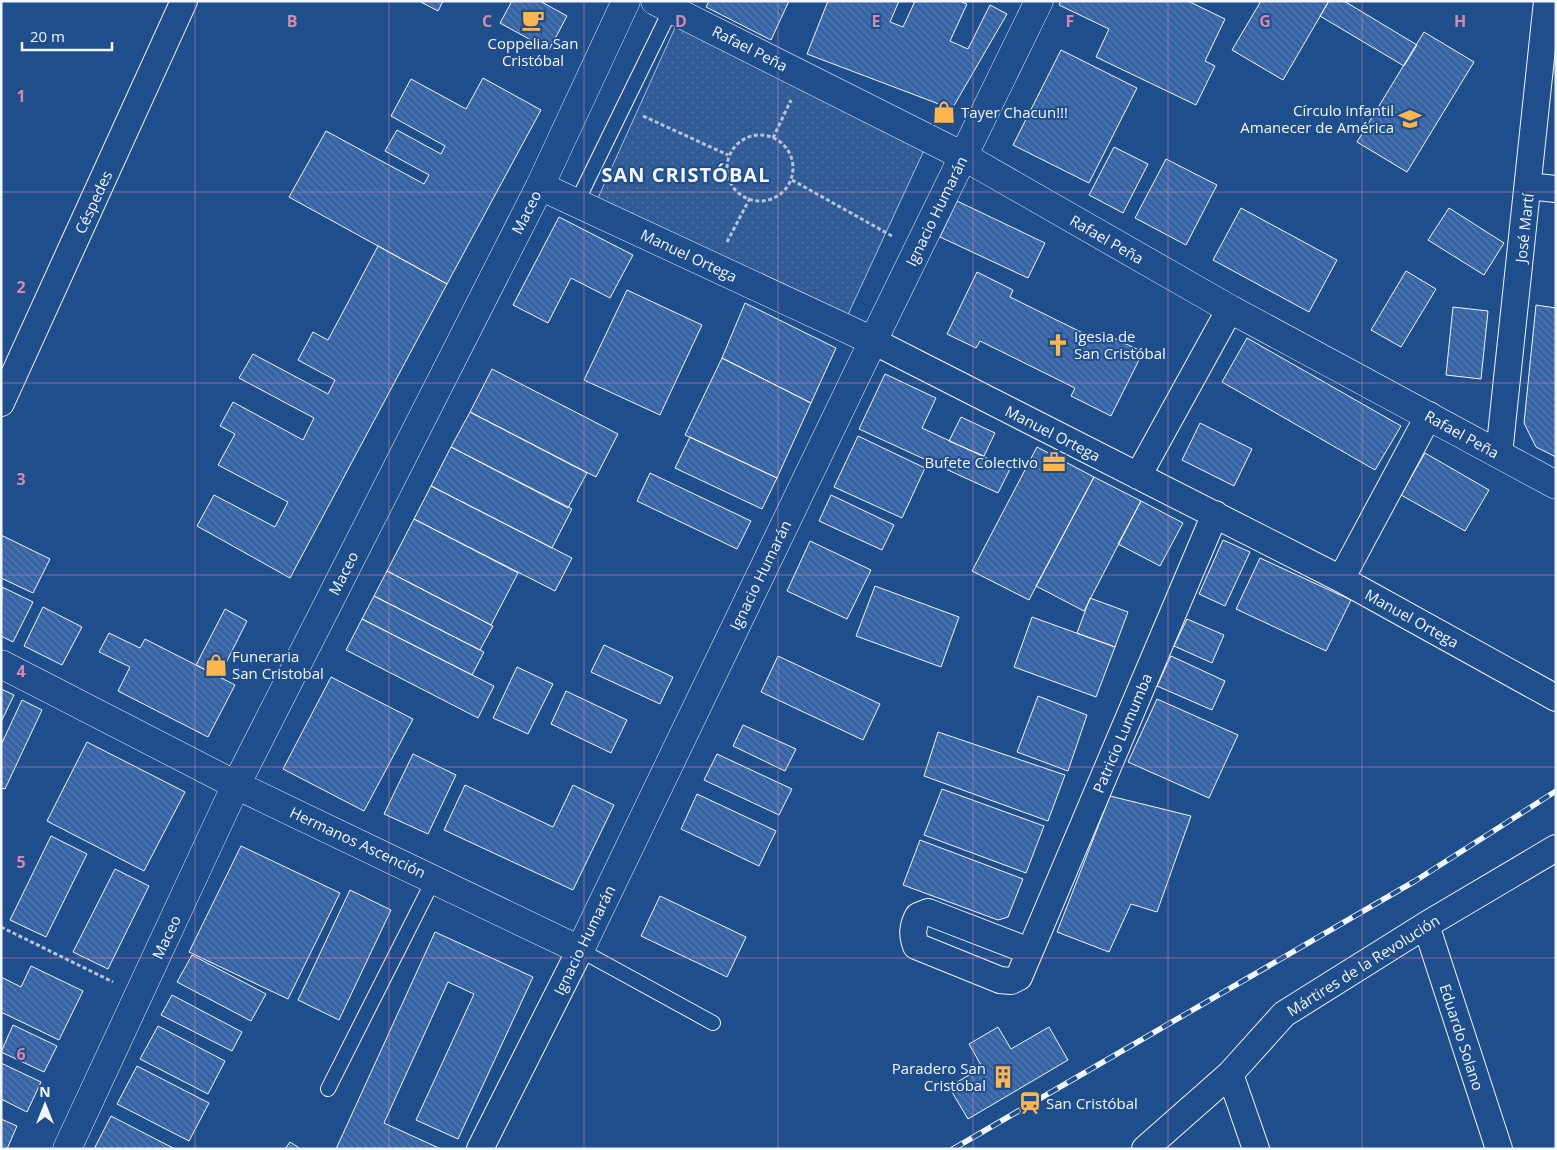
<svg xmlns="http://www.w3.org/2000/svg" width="1557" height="1150" font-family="'Open Sans',sans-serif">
<defs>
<pattern id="green-dots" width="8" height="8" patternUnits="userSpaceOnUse" patternTransform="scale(1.25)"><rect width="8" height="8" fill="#305b95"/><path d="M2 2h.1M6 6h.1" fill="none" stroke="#4e73a5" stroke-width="1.8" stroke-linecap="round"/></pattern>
<pattern id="building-back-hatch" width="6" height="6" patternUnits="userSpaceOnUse" patternTransform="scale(1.25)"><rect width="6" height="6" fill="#3563a3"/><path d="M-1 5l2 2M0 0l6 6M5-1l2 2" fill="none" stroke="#537ab1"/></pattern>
</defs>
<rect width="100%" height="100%" fill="#1f4e8c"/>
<path fill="url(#green-dots)" stroke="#a8bbd7" d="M678,21L926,146L845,321L597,200Z"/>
<path fill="url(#building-back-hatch)" stroke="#f2f6ff" d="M419,1H443L438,11Z
M512,1H540L567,16L549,50L500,23Z
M709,1H789L771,40L706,7Z
M828,1H899L890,22L903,27L915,1H960L967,4L950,41L968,49L990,5L1007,14L952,109L807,54Z
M1061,1H1188L1225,19L1205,61L1215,66L1196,105L1096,57L1109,29L1059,5Z
M1261,1H1329L1283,80L1232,50Z
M1329,1H1344L1417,45L1404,66L1320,16Z
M1424,32L1474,62L1407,172L1357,142Z
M1061,50L1137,88L1089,183L1013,145Z
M483,78L541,110L447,284L289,197L326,131L424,184L429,175L385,151L397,130L441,154L445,146L391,116L411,79L466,109Z
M1114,147L1148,164L1123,213L1089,195Z
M1166,159L1217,185L1186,245L1135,218Z
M957,201L1045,243L1028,278L940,237Z
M1241,208L1337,260L1309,312L1213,260Z
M1449,208L1504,243L1484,275L1428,240Z
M559,217L633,255L610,298L571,278L548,323L513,305Z
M378,246L447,284L290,578L197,526L214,495L275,527L288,502L218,465L235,434L220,426L233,402L303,440L314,418L239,378L253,354L328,394L335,380L298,360L313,332L328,340Z
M1406,271L1436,289L1401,347L1371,330Z
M977,272L1013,290L1010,297L1097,340L1101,332L1143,352L1111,416L1071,396L1075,388L980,341L976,348L947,334Z
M627,290L702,325L660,415L584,380Z
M745,303L836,348L811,403L722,358Z
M1536,305L1556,308V457L1536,447L1524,423Z
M1453,307L1488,311L1481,379L1446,375Z
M1247,338L1401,426L1375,470L1222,382Z
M722,358L811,403L777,478L685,435Z
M492,369L618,434L596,477L470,412Z
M885,374L936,398L922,428L1010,469L998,493L859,429Z
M470,412L587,473L568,508L451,447Z
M961,417L995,433L984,456L949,441Z
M1200,423L1252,449L1234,486L1182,460Z
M858,436L925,468L902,518L834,487Z
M690,437L777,478L762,509L675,468Z
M451,447L572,509L552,548L431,486Z
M1037,447L1094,477L1029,600L972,571Z
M1425,453L1489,490L1465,531L1401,495Z
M650,473L751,521L737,549L637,501Z
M1094,477L1141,501L1084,611L1036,586Z
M431,486L572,558L555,591L414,519Z
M831,495L894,525L882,550L819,521Z
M1141,501L1183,523L1160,566L1118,544Z
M414,519L518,573L491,625L387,571Z
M1,535L50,559L33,593L1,578Z
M1223,540L1250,552L1225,606L1199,594Z
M810,541L871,570L847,619L787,591Z
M1260,558L1351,600L1326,651L1236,609Z
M387,571L493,626L480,650L374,596Z
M875,586L959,617L941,667L856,636Z
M2,587L33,602L13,642L1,636Z
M374,596L484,652L472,675L362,619Z
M1090,598L1128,612L1115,647L1077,633Z
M43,607L82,627L62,665L24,646Z
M225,609L247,621L219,677L196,665Z
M1032,617L1115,647L1096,697L1014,667Z
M362,619L494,686L478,718L346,650Z
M1187,619L1224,635L1212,663L1174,646Z
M109,633L140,648L145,639L235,685L208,737L118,691L130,667L99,652Z
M604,645L673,677L660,704L591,672Z
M778,656L880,704L863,740L761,692Z
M1171,656L1225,681L1212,710L1157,686Z
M517,667L553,684L528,734L493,718Z
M331,677L413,719L364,811L283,769Z
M1,689L14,695L1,722Z
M566,691L627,720L611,753L551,724Z
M1038,696L1087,715L1068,771L1017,752Z
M1157,699L1238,735L1209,798L1128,762Z
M22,700L42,710L5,789L1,788V745Z
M743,725L796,749L785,771L733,746Z
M938,732L1065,775L1048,821L924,776Z
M87,742L185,792L144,871L47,821Z
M413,754L456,775L428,834L384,814Z
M717,754L792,789L779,815L704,780Z
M465,785L553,827L573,785L614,805L573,890L444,830Z
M942,789L1044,826L1026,873L924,835Z
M697,794L776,831L759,866L681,829Z
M1110,796L1191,816L1157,912L1131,904L1109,952L1057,932Z
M51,836L87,854L46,937L10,920Z
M920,840L1023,879L1008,917L998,920L903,885Z
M241,846L340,893L288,999L189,952Z
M115,869L149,886L108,969L73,952Z
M350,890L391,910L339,1020L298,1000Z
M660,896L746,937L727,977L641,936Z
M435,932L533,977L458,1139L416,1120L474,994L448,982L384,1123L441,1149H336Z
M192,955L266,994L251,1021L177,982Z
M31,966L83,991L59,1040L1,1012V977L21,987Z
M172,995L242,1032L232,1051L161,1015Z
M13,1025L57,1046L44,1072L1,1052Z
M158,1026L225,1061L208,1094L140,1059Z
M998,1027L1011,1049L1049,1027L1068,1060L968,1119L949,1087L982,1067L969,1044Z
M1,1063L41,1082L27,1112L1,1099Z
M137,1066L209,1103L189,1141L117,1104Z
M111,1116L175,1149H94Z
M1,1119L17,1126L7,1149H1Z
M290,1142L301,1149H285Z"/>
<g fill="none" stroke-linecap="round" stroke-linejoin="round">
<defs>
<path id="lane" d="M577,202L673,5
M580,950L713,1023
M328,1089L434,879"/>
<path id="street" d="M1528,186L1556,189
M873,341L1341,579L1556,698
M1,403L184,1
M1499,454L1547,1
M1138,476L1230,309
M1341,579L1429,415
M1426,925L1499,1149
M1029,951L928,912L918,916C912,927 912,935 916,946L1000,980L1011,981L1019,977L1215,514
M1230,1074L1256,1149
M480,1149L580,950
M1145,1149L1230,1074L1284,1014L1426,925L1556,848"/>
<path id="secondary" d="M655,1L963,156L1230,309L1556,485
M540,186L873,341
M1,664L236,785L580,950L873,341L1039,1"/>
<path id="primary" d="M67,1149L236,785L540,186L626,1"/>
</defs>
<use href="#lane" stroke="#f2f6ff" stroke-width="16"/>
<use href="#street" stroke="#f2f6ff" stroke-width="28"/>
<use href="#secondary" stroke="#f2f6ff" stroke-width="29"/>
<use href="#primary" stroke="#f2f6ff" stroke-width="29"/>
<path stroke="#b3c4dc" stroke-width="3" stroke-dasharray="4 2.5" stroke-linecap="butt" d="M643,116L728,155
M727 168a33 33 0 1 1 66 0a33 33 0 1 1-66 0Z
M773,138L791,100
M792,180L892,236
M727,242L750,198
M1,927L113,982"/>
<use href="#lane" stroke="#1f4e8c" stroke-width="14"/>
<use href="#street" stroke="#1f4e8c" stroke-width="26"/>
<use href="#secondary" stroke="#1f4e8c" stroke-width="28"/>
<use href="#primary" stroke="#1f4e8c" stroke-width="28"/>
<defs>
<path id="rail" d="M953,1149L1415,881L1556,791"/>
</defs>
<use href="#rail" stroke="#f2f6ff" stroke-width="5.5"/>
<use href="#rail" stroke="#1f4e8c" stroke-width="4" stroke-dasharray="11" stroke-linecap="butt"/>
</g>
<path fill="none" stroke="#da87ad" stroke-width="1" stroke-opacity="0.55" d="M195,1V1149M389,1V1149M584,1V1149M778,1V1149M973,1V1149M1168,1V1149M1362,1V1149M1,192H1556M1,383H1556M1,575H1556M1,767H1556M1,958H1556"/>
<defs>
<symbol id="cafe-bare" viewBox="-9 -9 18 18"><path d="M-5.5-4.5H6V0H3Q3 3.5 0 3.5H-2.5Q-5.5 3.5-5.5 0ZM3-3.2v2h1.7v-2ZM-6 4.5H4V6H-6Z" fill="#ffb74d" stroke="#1f4e8c" stroke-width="2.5" paint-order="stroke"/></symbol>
<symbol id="shop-bare" viewBox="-9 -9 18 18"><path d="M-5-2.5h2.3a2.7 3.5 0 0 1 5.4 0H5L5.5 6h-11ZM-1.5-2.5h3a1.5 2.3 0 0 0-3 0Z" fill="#ffb74d" stroke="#1f4e8c" stroke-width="2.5" paint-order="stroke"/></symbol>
<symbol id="school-bare" viewBox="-9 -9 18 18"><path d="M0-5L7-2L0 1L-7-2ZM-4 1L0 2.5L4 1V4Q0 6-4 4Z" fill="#ffb74d" stroke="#1f4e8c" stroke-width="2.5" paint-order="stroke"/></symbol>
<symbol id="church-bare" viewBox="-9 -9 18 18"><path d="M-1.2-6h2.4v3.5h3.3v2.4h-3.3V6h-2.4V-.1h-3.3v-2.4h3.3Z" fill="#ffb74d" stroke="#1f4e8c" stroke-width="2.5" paint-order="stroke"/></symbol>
<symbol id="office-bare" viewBox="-9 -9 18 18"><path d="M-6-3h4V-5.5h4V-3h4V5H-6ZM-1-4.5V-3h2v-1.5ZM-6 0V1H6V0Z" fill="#ffb74d" stroke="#1f4e8c" stroke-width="2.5" paint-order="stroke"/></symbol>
<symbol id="building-bare" viewBox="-9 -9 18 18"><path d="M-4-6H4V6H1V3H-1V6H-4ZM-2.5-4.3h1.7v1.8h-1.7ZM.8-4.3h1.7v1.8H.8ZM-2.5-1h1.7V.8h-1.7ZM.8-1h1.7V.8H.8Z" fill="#ffb74d" stroke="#1f4e8c" stroke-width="2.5" paint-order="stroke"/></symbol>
<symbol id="station-bare" viewBox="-9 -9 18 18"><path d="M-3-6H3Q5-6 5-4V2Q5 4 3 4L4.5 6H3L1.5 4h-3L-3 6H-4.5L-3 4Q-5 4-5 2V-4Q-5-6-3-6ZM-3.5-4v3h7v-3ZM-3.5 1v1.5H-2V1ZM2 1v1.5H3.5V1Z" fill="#ffb74d" stroke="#1f4e8c" stroke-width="2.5" paint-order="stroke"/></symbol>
</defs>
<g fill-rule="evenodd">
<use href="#cafe-bare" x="517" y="4" width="32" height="32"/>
<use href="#shop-bare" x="928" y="96" width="32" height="32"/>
<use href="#school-bare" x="1394" y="103" width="32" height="32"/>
<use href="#church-bare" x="1042" y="329" width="32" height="32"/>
<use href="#office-bare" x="1038" y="446" width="32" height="32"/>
<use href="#shop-bare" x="200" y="649" width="32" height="32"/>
<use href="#building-bare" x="987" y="1061" width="32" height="32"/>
<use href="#station-bare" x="1014" y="1087" width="32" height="32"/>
</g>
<g text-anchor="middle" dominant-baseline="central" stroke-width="4" stroke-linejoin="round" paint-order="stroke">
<g font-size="15" fill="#f2f6ff" stroke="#1f4e8c" text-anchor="start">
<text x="533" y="43" text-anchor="middle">Coppelia San<tspan x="533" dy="17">Cristóbal</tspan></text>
<text x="1394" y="110" text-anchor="end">Círculo infantil<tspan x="1394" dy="17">Amanecer de América</tspan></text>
<text x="961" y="112">Tayer Chacun!!!</text>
<text x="1074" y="336">Igesia de<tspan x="1074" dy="17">San Cristóbal</tspan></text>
<text x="1038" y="462" text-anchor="end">Bufete Colectivo</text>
<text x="232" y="656">Funeraria<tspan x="232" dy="17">San Cristobal</tspan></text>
<text x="986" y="1068" text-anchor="end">Paradero San<tspan x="986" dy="17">Cristobal</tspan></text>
<text x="1046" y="1103">San Cristóbal</text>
</g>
<g font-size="15" fill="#f2f6ff" stroke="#1f4e8c">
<text transform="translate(750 48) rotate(27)">Rafael Peña</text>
<text transform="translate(93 202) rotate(-65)">Céspedes</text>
<text transform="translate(936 211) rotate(-64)">Ignacio Humarán</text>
<text transform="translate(526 212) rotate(-63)">Maceo</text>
<text transform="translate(1524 228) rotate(-84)">José Martí</text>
<text transform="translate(1107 239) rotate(30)">Rafael Peña</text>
<text transform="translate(689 255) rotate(25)">Manuel Ortega</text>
<text transform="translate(1053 433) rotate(27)">Manuel Ortega</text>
<text transform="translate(1462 434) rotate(29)">Rafael Peña</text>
<text transform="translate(343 573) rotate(-63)">Maceo</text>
<text transform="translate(760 575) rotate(-64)">Ignacio Humarán</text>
<text transform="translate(1412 618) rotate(29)">Manuel Ortega</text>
<text transform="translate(1122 733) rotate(-67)">Patricio Lumumba</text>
<text transform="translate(358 842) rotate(25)">Hermanos Ascención</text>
<text transform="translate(166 937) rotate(-65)">Maceo</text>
<text transform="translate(584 940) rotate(-64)">Ignacio Humarán</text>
<text transform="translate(1363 965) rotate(-32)">Mártires de la Revolución</text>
<text transform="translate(1462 1037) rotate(72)">Eduardo Solano</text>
</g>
<g font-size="20" font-weight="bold" letter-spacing="1" fill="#f2f6ff" stroke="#1f4e8c">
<text x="686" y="174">SAN CRISTÓBAL</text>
</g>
</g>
<g font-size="16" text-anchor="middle" font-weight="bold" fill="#da87ad" stroke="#1f4e8c" stroke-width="4" stroke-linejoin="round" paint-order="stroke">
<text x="292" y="27">B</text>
<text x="487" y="27">C</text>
<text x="681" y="27">D</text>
<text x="876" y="27">E</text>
<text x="1070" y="27">F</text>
<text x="1265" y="27">G</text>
<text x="1460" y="27">H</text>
<text x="21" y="102">1</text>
<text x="21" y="293">2</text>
<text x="21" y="485">3</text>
<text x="21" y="677">4</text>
<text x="21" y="868">5</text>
<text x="21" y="1060">6</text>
</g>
<rect width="1557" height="1150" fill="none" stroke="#f2f6ff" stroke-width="5"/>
<g transform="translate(45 1105)" stroke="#1f4e8c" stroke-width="4" paint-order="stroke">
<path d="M0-4L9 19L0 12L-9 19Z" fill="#f2f6ff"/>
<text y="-8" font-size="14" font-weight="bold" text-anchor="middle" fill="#f2f6ff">N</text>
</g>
<path d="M22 42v8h90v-8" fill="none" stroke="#f2f6ff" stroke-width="2.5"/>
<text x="30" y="42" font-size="15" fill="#f2f6ff" stroke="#1f4e8c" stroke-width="4" paint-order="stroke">20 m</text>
</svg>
